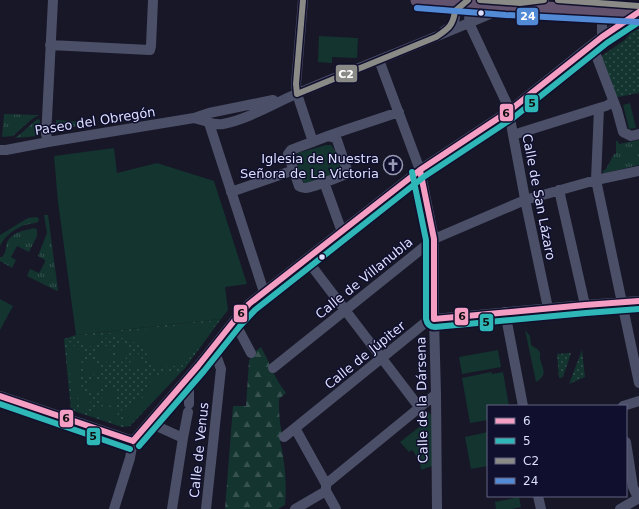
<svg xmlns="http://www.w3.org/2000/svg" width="639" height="509" font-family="'DejaVu Sans',sans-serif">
<defs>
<pattern id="grass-tufts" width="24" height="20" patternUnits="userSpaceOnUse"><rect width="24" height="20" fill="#143430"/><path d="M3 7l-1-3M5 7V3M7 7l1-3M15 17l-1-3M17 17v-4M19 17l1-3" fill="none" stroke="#36514f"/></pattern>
<pattern id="forest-firs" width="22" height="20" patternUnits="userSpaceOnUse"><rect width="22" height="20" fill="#143430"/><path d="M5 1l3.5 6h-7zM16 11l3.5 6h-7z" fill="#36514f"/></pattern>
<pattern id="park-dots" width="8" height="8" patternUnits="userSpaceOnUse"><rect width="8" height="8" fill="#143430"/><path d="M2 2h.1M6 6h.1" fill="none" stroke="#36514f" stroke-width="1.8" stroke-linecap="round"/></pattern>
</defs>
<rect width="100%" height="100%" fill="#171727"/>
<path fill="url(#grass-tufts)" d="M4,114L39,115L32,119L13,136L2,137Z
M38,119L40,120L39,135L38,136L15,138C23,133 30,124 38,119Z
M56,120L85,122V124L84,125L55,130Z
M639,140V165L605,173L602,172L606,169L614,154H616V141H618L619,144Z
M44,215H48L58,290L57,291L27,276L30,269L39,273L45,262V260L38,256L47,233Z
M37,217L39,219L38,222C33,224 27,224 22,226C13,230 4,237 0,246V235L28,218Z
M35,228L37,230V236L29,252L17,246L11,257L16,260L12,268L0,261V257H2C2,257 5,253 5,252C6,249 6,246 7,242C12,232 25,230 35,228Z"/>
<path fill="url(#forest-firs)" d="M261,347C270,363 274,378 286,393L279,399C279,411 279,424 283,436L280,441C285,461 287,484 285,505L278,509H225L233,406H246L249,361L252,354Z"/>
<path fill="url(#park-dots)" d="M639,29V93L618,97L613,94L600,57L625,40L631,32Z
M221,319L185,368L130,426L122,427L71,410L64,339L76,335Z
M582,350L585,377L569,384Z
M571,353L563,377L559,378L557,354Z"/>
<path fill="#143430" d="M319,36L358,38L357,58L332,57V63L318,62Z
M630,103L636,128L629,129L623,105Z
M326,145H331C335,149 343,165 340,170C339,173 338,174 336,175L304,184L294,157L298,153Z
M114,148L117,173L157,163L214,181L247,284L225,287L228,310L221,319L76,335L58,202L54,156Z
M0,299L13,306L0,330Z
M218,321L184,365L151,368C151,365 151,361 149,358C143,344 123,334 107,338C100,340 94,343 88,348L74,338Z
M525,330L530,336L531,345C534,347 538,349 539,351C541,355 540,354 540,358C542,369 549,374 536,382Z
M66,339L84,354C77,374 77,384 91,401L83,412L78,410L81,399L76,398L73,409Z
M117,345C123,344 126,345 132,349L123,362L117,360Z
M104,346H110L112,360L105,363L93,353L98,348Z
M498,350L501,367L462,374L459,357Z
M137,353L141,357L145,367L131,371L128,365Z
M89,359L103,368L101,374L84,375C83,368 85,364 89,359Z
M179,371L151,401L143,394L148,387L151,376Z
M491,372L492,374L503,372L509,406H488V420L470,423L462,378Z
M101,379L105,385L94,396L90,393L85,383Z
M109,388L115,390L117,405L111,406L99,401Z
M141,397L149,403L129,424L125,425L122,409L134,404Z
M97,404C104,408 110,409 117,409L119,424L89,414Z
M427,411L435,418V465L421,470L420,461L412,450L409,452L400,442L428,420L423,414Z
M488,432V466L471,469L465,437Z
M519,497L521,507L512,509H496L495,502Z"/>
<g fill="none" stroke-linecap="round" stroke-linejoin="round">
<path stroke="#4c4f68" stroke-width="10" d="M303,0L296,84L297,94L313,142
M467,0L470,4L469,23L508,106L513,135L526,204L548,308
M568,0L571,1
M527,3H532L544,0
M591,14L600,17L602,22V37
M444,31C446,29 451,27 452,25C458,17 453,9 450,3
M50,45L150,50L151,46L153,0
M596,55L617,110L623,132L631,136L639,134
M379,60L420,170L434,239V319L436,394L437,509
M599,108L596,180L639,383
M194,118C206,120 212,126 223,124C248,119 273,104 296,94C365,65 435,38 504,8
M209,123L220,157L264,292
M513,135L599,108L606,106L613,102
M328,136L335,138L337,140L347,170L344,175C333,179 315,187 305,188C302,188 302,188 299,186L288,154L291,150Z
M328,136L345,130L399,112
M48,142L46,134L47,118L53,0
M0,150H6L48,142L194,118L209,113L273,100
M324,182L342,232
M559,190L585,305
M231,192L294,170
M307,260L419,407
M505,312L523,406
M234,321L251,353
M273,368L434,239L525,200L596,180L639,171
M0,396L133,441
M189,404V387
M623,406L639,401
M150,423L183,438L172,509
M295,428L326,484V491L336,509
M284,437L426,322L434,319L585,305L639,301
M183,438L188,412
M626,442L633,487L638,498
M326,484L436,394
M538,496L541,509
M114,509L130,458L133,441L198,366L234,321L249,304L420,170L509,111L584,51L602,37L637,13
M206,509L221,369L213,347
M295,509L326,491
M620,509L639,498"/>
<path stroke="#62526d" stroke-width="15" d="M418,0L506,7L639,14"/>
<defs>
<path id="bus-1" d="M420,170L434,239V319L585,305L639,301
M0,396L133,441
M133,441L198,366L234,321L249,304L420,170L509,111L602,37L639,12"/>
<path id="bus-2" d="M412,172L426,240V319C427,324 430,327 435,327L586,313L639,309
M0,404L130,449
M139,446L204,371L240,326L255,310L425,176L513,118L607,43L639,22"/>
<path id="bus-3" d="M303,0L296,84L297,94L436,37C448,29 453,26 455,11L468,0
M480,0L520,3L544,0
M558,0L639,6"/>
<path id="bus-4" d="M417,8L506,15L639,22"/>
</defs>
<use href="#bus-1" stroke="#10102e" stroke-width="9"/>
<use href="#bus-2" stroke="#10102e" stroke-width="9"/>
<use href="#bus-3" stroke="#10102e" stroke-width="9"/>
<use href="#bus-4" stroke="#10102e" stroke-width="9"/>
<use href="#bus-1" stroke="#f59ec4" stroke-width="6"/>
<use href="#bus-2" stroke="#2fb7b7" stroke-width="6"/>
<use href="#bus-3" stroke="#8a8a87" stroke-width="6"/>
<use href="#bus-4" stroke="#538ad5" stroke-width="6"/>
</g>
<defs>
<symbol id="church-ring" viewBox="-11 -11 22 22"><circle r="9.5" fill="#10102e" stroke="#9899b3" stroke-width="1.5"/><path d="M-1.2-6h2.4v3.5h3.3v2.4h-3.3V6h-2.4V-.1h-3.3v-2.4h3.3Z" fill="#9899b3"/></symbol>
</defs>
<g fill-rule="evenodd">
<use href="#church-ring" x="382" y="154" width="22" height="22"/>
</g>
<g fill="#dddfff" stroke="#10102e" stroke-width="1.5">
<circle cx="481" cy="13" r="3.5"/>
<circle cx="322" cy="257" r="3.5"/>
</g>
<g text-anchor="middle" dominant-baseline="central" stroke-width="3" stroke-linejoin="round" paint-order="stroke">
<g font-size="13" fill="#dddfff" stroke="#10102e">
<text transform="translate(95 121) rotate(-9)">Paseo del Obregón</text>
<text transform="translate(539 197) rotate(79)">Calle de San Lázaro</text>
<text transform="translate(364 278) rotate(-39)">Calle de Villanubla</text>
<text transform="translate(365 355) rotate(-39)">Calle de Júpiter</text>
<text transform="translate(422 400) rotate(-91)">Calle de la Dársena</text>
<text transform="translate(199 450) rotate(-84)">Calle de Venus</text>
</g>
<g font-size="13" fill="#dddfff" stroke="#10102e" text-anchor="end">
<text x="379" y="158">Iglesia de Nuestra<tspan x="379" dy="15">Señora de La Victoria</tspan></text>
</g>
</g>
<g stroke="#10102e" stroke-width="1.5">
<rect x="516" y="7" width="23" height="19" rx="4" fill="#538ad5"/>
<rect x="335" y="64" width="23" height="19" rx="4" fill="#8a8a87"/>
<rect x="524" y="94" width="15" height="19" rx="4" fill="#2fb7b7"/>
<rect x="499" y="103" width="15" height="19" rx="4" fill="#f59ec4"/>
<rect x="233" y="304" width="15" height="19" rx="4" fill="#f59ec4"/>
<rect x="454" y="307" width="15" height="19" rx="4" fill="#f59ec4"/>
<rect x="479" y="313" width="15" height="19" rx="4" fill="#2fb7b7"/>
<rect x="59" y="409" width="15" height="19" rx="4" fill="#f59ec4"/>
<rect x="86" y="427" width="15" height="19" rx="4" fill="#2fb7b7"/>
</g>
<g font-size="11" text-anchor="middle" font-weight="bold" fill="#fff">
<text x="528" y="20">24</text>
<text x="346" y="78">C2</text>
</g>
<g font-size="11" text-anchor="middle" font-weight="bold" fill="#111">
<text x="532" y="107">5</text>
<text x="506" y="117">6</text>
<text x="241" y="317">6</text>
<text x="462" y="320">6</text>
<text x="486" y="326">5</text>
<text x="66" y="422">6</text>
<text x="93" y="440">5</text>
</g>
<rect x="487" y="405" width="140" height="92" fill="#10102e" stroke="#626382"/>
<rect x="495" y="418" width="20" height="6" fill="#f59ec4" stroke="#626382"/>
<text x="523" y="425" font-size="12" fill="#dddfff">6</text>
<rect x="495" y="438" width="20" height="6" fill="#2fb7b7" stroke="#626382"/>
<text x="523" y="445" font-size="12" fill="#dddfff">5</text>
<rect x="495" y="458" width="20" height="6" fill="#8a8a87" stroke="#626382"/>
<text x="523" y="465" font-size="12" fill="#dddfff">C2</text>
<rect x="495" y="478" width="20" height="6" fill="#538ad5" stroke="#626382"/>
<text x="523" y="485" font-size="12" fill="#dddfff">24</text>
</svg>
